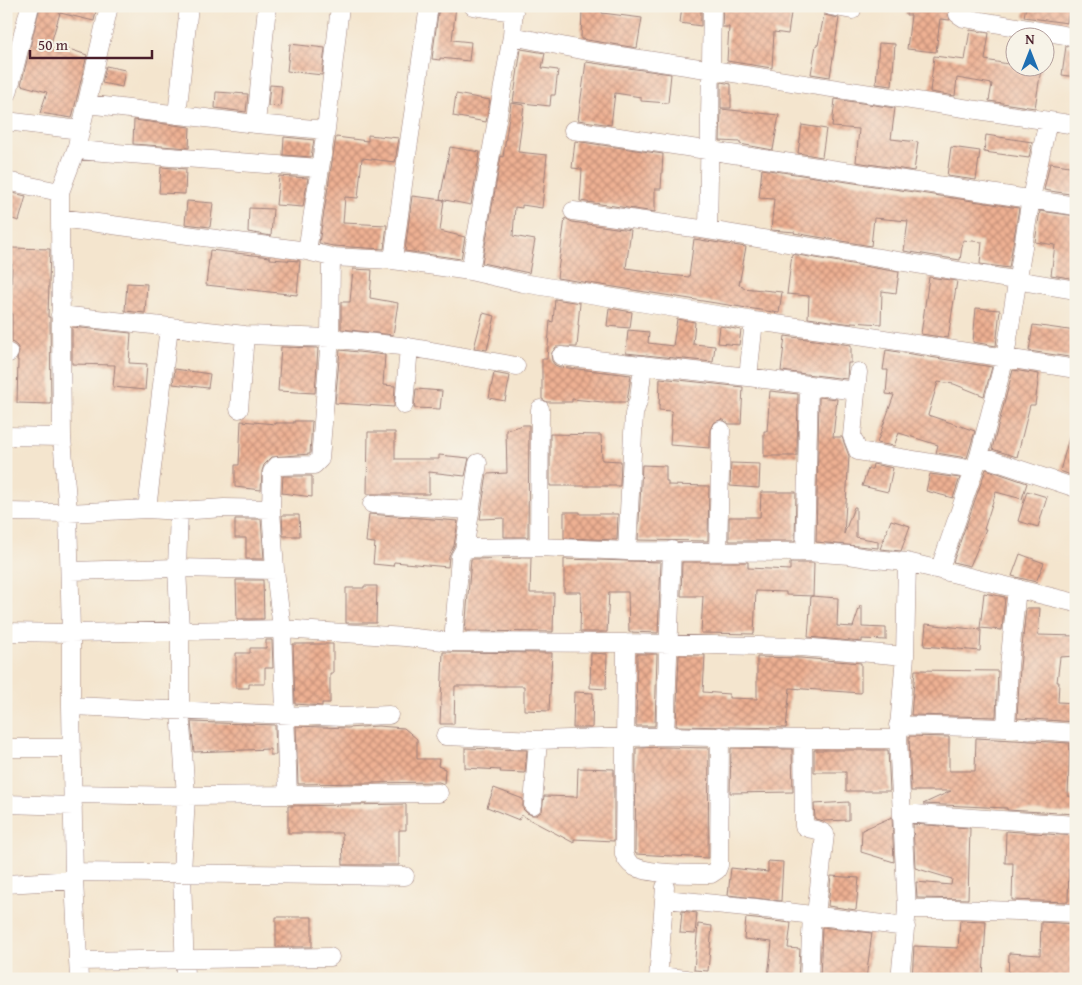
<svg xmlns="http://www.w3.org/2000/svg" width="1082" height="985" font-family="'Gentium Book Plus',serif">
<defs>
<pattern id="building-cross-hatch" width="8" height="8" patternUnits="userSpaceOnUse" patternTransform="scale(1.25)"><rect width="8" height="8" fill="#eeb193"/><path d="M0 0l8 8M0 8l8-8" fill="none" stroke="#c38f78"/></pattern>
</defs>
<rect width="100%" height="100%" fill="#f7f3e8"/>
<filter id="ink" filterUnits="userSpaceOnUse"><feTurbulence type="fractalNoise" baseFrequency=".02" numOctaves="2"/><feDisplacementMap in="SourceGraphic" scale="10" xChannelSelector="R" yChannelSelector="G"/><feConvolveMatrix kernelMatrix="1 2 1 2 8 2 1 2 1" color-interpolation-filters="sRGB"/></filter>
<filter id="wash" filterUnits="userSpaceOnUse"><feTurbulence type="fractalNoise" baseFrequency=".0096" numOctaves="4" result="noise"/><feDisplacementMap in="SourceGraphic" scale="20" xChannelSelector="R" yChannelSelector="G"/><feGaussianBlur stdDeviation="1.12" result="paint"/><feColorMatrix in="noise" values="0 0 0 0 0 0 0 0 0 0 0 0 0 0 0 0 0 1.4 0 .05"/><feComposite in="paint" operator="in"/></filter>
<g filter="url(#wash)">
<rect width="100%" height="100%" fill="#f4e5ce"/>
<g id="blocks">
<path fill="url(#building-cross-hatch)" d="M40,6H97L94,21L60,13L51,43L87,55L72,118L40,113L47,92L21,85Z
M439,6H456L452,40L471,42L469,61L440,58V60L432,59Z
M682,6H701V26L680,23Z
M723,6H792L788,34L774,32L772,68L727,61L729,27H722Z
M907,6H947L950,20L940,19L936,52L907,49L911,15H906Z
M1026,6H1070L1067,23L1024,17Z
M582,9L602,10V13L642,18L637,48L581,39Z
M824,15L839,18L830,77L811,74L816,45H818Z
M970,30L989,33L985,60L1014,65V68L1041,69L1035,108L989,101L992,84L957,78L955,96L930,92L934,56L965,60Z
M879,43L895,44L892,86L876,84Z
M290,44L325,48L322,75L287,71Z
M1066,46L1076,47V77L1062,75Z
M521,49L545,53L542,68L558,70L555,95H551L550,106L513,102Z
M586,62L671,74L668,103L641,101V97L615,93L611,125L578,120Z
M106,66L125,70L122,87L102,83Z
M721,82L731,84V108H721Z
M270,85L282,86L280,107L268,106Z
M216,92L248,94L246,112L215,108Z
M456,94L490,100L486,122L453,116Z
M835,99L895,108L891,139L918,142L914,171L856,162L859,129L832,127Z
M511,103L524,105L518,152L547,155L542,208L522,205V208L515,207L513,236L535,240L529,273L482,263L501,156L503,157Z
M721,109L779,115L773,150L740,144V142L720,141Z
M134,120L190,127L189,148L133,144Z
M802,125L826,129L822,157L798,153Z
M368,135L399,138L395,162L362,158L358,198L345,197L343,223L387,225L384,249L333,246L319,243L336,137L368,141Z
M986,135L1032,142L1029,158L984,152Z
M284,137L314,140L311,157L283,155Z
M575,141L663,154L661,189H655V212L580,201L582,169L572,168Z
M450,147L480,152L471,205L440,199Z
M951,147L980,151L976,180L947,176Z
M1050,163L1076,167V195L1044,190Z
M161,167L186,169L185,194L159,193Z
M762,169L1019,208L1009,268L980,264L982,242L963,240L960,260L904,251L908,221L874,218L871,246L794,233L795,232L771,230L774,199L759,198Z
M279,176L308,178L303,207L276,205Z
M8,192L26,196L19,221L6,217Z
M412,196L444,200L440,231L465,237L461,259L405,251Z
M187,201L213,203L210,227L185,224Z
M249,208L273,209L271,236L248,232Z
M1040,211L1076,216V279L1051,275L1055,245L1035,242Z
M565,218L572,222L631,230L626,268L660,273V274L689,277L694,239L746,247L739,285L743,286V288L782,292L779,313L557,278Z
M10,248L50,249L48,317H50V321L51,404L17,403L18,360H17L19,351L17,346L12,342V313H10L12,264H10Z
M210,250L270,257V259L300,261L297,295L206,285Z
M792,254L899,272L896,293L882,291L881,324L852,322V324L808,318L809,296L787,294Z
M353,269L372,270L370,298L398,303L393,335L341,329V302H350Z
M929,277L957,281L948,338L921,334Z
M127,283L147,284L145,313L125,311Z
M555,299L580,303L578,325H579L577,347H556L551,354L552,361L555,365L560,367L631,375L627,402H603L572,399V402H547L542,399V359H547L550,321L553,322Z
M609,308L632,312L630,328L607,326Z
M976,308L1000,310L996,346L973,342Z
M483,313L495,316L487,350L474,348Z
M677,319L695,322L693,344L715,346L713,362L626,353L628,330L649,332L648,343L673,346Z
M1033,325L1076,331V358L1029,351Z
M720,326L741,330L739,345L718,343Z
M72,327L131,333L129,363L147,364L145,390L113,387L115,365L72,364Z
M785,336L851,345V363H848L847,379L781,371Z
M281,347L318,348L315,393L278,391Z
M340,350L385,355L383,385L395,386L394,407L335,403Z
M886,350L992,367L984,396L954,384L938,382L928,415L975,431L967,458L936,453L938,445L899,433L894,446L877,443L894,395L886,394L888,370H883Z
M175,369L210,374L208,388L173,384Z
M1013,370L1039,374L1035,405H1030L1017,457L992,449Z
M494,373L510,376L505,401L489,398Z
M660,378L743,387L741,424H729L722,419L713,423L710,430V448L670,445L672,411L659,410Z
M416,389L442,391L440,409L414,408Z
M770,391L798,394L797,456H764V431H767Z
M819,397L837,399L833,437H842L849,456L844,534L854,507H856V537L878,541V548L816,542Z
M241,421L276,424V423H294V421H312L310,454L272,457L264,465L262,471L261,490L235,487V465H239Z
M523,425H529L528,537H504V518L480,519L487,474L507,473L506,430Z
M1072,427L1076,428V477L1060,471Z
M368,432H395V459H439V455L469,458L465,476L429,472V494H367Z
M550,434L601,435L602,460L621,461L620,486H550Z
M731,463L760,464L759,488L730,486Z
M873,464L893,468L888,492L862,486L868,469H872Z
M642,465L666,466V481H668V485L709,486L708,541L638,540Z
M986,469L1027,483L1022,499L996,492L984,529H986L970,566L953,562Z
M930,474L960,478L953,498L926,491Z
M283,476H312V497L282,493Z
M1027,491L1047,497L1038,527L1018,521Z
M761,492H796L795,541H729V517H760Z
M564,512H580V514H618L617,540L564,538Z
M369,514L458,521L454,546L449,556L448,567L394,562L393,566L373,564L375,543L366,542Z
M282,515H299L300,536H283Z
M235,519H261L264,559H246V538H235Z
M891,520L910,526L901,551L880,549Z
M1020,554L1044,563L1036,582L1012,576Z
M531,558L530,593H554L553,632L465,631L471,559Z
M564,559L661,562L658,633L629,632L628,592H609L607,632H580L581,592H564Z
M682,562H748V568L790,570V563H814L813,596L786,595V592L756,591L754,634L701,633L703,596H681Z
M236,580H263L264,619H237Z
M364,586H377L376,623H346V588H364Z
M984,593L1005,597L1002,630L980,628Z
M811,596L838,598L837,626L853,627L860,606H862V627L886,628V640L862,639V642L808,637Z
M1026,608H1040L1038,635L1076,636V656L1060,657L1057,682H1059L1058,702L1076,703V722L1017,718L1020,667Z
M926,624L981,630L980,651L924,646Z
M266,640H272L273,668H265V684H249V688H236V653H250V648H266Z
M293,644H333V673H330V703H322V706L295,704Z
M443,652L552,653L549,711L524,710V686H455L454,724H440Z
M591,653L607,654L606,689L590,688Z
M637,654H657L655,726H636Z
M679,655H705L703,692L729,694V698L757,699V657L800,658L861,663V693L790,688L786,728L676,726Z
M915,670L998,671L996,717L911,715Z
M574,692L593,693L592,728H573Z
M191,722L275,725L276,755H270V749L194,752Z
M296,726L347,728L378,726L404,728L417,739V759H439L438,766L445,769L444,784L439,782L298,784Z
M909,736L949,737V771H975L976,738L1070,743L1068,796L1076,797V814L1007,810V808H1005L923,804L951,791H911Z
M665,747L709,748L708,858L636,854L635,852L636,748Z
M465,748L527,750L525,773L500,772L501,770L465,768Z
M731,748L792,749L793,792L730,793Z
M814,750H888L890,791H846V772H814Z
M578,768L614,769V841L574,839V843L521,815L519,820L487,807L494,788L523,799V809L527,813L532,815H537L542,811L544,796L577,797Z
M849,802V820L824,821L815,819L814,804Z
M406,804V830H399V865H343L342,833H288V806Z
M892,817L894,862L861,852L862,830Z
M913,824L970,828L968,899L917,898L916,882L951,885L952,879L915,868Z
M1006,831L1076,836V868H1069L1068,902L1012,900L1013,863H1005Z
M768,861L783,862L781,901L728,895L731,868L768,872Z
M831,876L859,878L856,910L828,906Z
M682,911L697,913L695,934L680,933Z
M276,917H312V947H276Z
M746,918L791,923L788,948L800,949L798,979L768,977L772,942L744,939Z
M960,920L986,921L983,979H912L914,946L958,948Z
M1041,922L1076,924V979H1008L1009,953L1040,955Z
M698,924L712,926L708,971L694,970Z
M822,927L872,933L866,979H820Z"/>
</g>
</g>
<g filter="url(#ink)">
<use href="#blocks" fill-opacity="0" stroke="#9f827c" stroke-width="1"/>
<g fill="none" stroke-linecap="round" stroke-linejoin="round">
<defs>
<path id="minor" d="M109,6L76,150L60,192V218L307,251L331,257L393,260L470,271L523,283L754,321L865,336L1076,369
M473,6L514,12
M830,6L852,10
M958,6V14L964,18L1076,37
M512,36L587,51L1076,125
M8,93L30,6
M87,104L256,124L326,130
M177,115L189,6
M6,121L80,130
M256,124L267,6
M573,130L1076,206
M76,150L320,168
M6,181L60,192
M573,211L708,230L1076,290
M60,218L62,437
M708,230L712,6
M307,251L326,130L340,6
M393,260L406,162L429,6
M470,271L512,36L514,6
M60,315L245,335L330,338L409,347L516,366
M6,352L9,353
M561,356L748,377L856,391
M858,372L852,436L858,451L974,470
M748,377L754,321
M404,405L409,347
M239,409L245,335
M6,436L62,437L68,513L71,633V706L74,880L79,979
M979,456L1076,488
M372,504L470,510
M147,509L169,327
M179,511L177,568L180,630V710L186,796L182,873L185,979
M6,512L68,513L147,509L179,511L224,508L271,509
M539,547L540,409
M464,550L478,463
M627,551L634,414L639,398L643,365
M718,551L721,430
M805,552L809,386
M940,568L979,456L1005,357L1031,198L1048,121
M70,571L177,568L275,570
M6,632L71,633L282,629L405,637L453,642L626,643L801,647L905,656
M453,642L460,557L464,550L471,548L539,547L627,551L805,552L849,555L874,559L907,562L1076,603
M626,643L624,854C626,859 628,863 633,866C650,875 691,874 711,874L717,870L719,865L720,736
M71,706L342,717L389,715
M898,725L1006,728L1076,733
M1006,728L1009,666L1017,588
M445,736L538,740L665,736L803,739H898
M665,736L672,550
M803,739L804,826C811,831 819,828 825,834L816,915
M6,748H72
M73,794L186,796L288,795L282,629L275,570L271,509L272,472L277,466L314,465L320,459L330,338L331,257
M288,795L439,793
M6,804L73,806
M533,805L538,740
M902,813L1076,825
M74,872L405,876
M6,884L74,880
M665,899L756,908L906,927
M907,909H955L1076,913
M78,961L330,957
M659,976L687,979
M658,979L665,887
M809,979L812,914
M900,979L907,909L898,739L905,656L907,562"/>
</defs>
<use href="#minor" stroke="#9f827c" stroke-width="19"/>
<use href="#minor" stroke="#fff" stroke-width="18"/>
</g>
</g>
<rect width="1082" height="985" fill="none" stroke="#f7f3e8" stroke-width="25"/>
<g transform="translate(1030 52)"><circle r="24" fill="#f7f3e8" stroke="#b29e9c"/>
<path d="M0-4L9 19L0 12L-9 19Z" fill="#1f6fb2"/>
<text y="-8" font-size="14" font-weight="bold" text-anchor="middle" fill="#4a1f2b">N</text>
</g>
<path d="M30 50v8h122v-8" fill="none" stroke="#4a1f2b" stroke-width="2.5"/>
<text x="38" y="50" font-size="15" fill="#4a1f2b" stroke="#f7f3e8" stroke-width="4" paint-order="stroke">50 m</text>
</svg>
